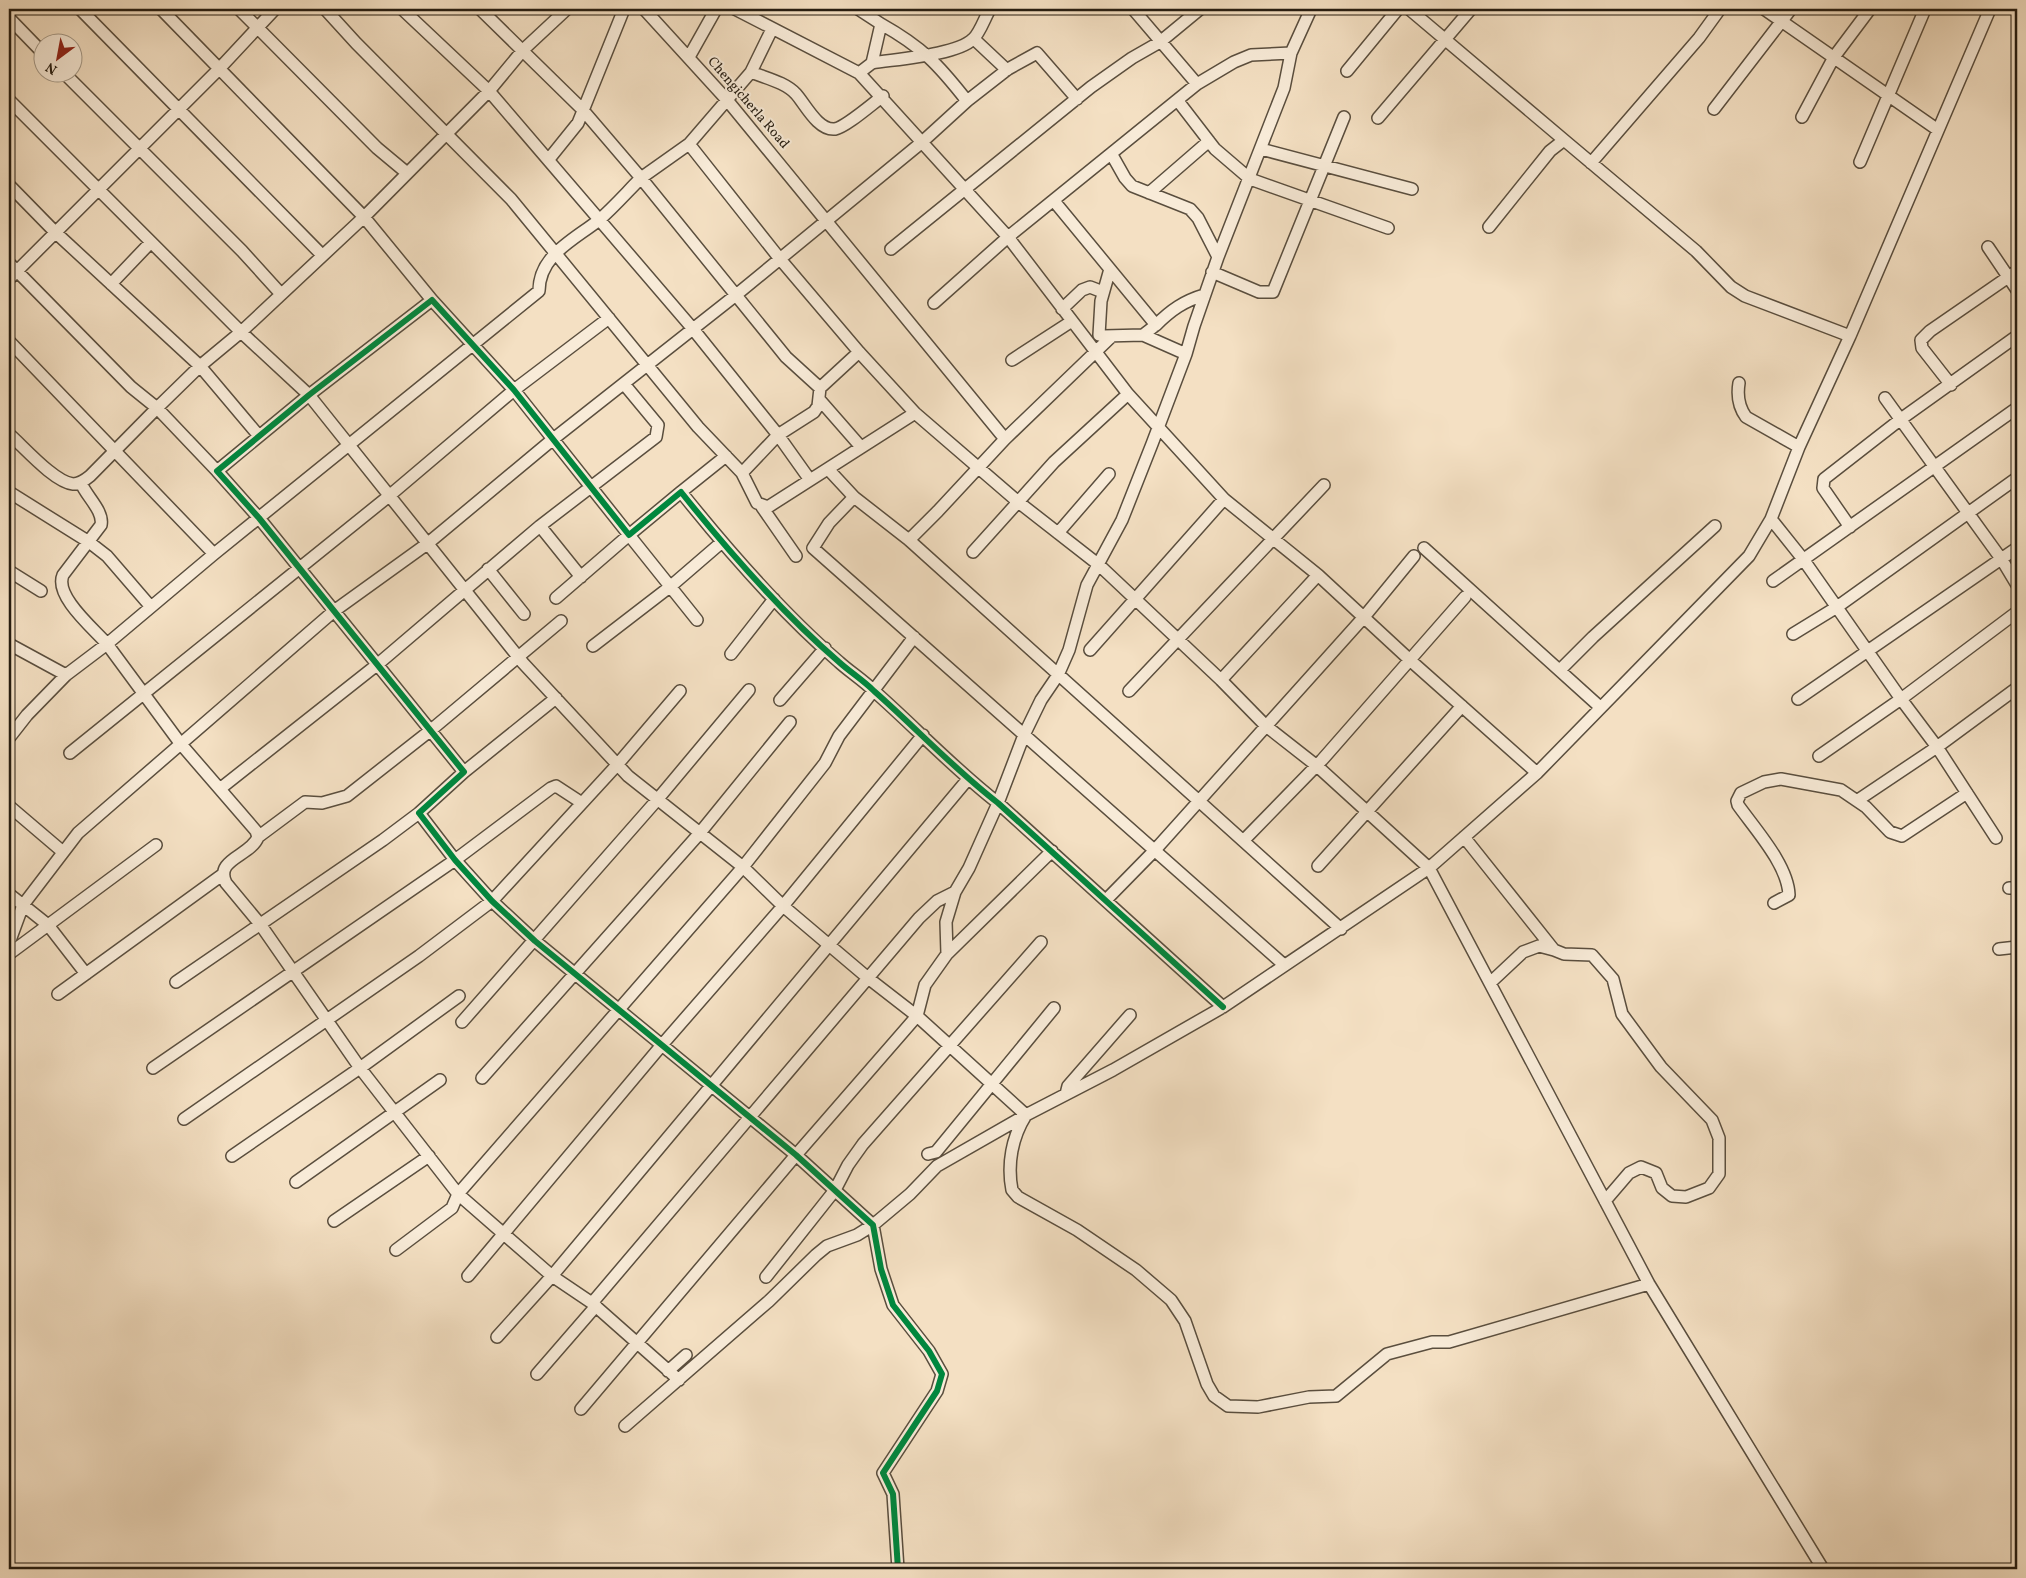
<svg xmlns="http://www.w3.org/2000/svg" width="2026" height="1578" font-family="Vollkorn,serif">
<rect width="100%" height="100%" fill="#f4e0c3"/>
<filter id="stains"><feTurbulence type="fractalNoise" baseFrequency=".004" numOctaves="4"/><feColorMatrix values="0 0 0 0 .2 0 0 0 0 .09 0 0 0 0 .02 0 0 0 .5 -.17"/></filter>
<radialGradient id="worn" r=".72"><stop offset=".6" stop-color="#630" stop-opacity="0"/><stop offset="1" stop-color="#630" stop-opacity=".3"/></radialGradient>
<g fill="none" stroke-linecap="round" stroke-linejoin="round">
<defs>
<path id="minor" d="M80,9L322,255
M161,9L364,217L432,300
M239,9L377,148L407,173
M325,9L356,43L511,199L698,427L742,473L757,503L768,507L915,413
M480,9L582,109L641,178L689,144
M567,9L523,50L489,91L693,329L778,435L814,412L818,406L820,388
M644,9L727,100L1005,439
M735,9L859,73L1008,237L1128,394L1054,462L973,552
M858,9L881,24
M1133,9L1197,84
M1409,9L1564,140
M1764,9L1938,130
M9,18L42,52
M772,29L751,72L689,144L780,259L859,352L915,413L1017,501L1099,565L1221,680L1266,726L1317,766L1429,868L1649,1284L1823,1569
M974,39L1007,70
M689,57L716,9
M872,63C896,59 957,55 973,39C980,33 985,17 990,9
M1347,71L1398,9
M63,72L242,251L281,294
M751,72C765,78 785,82 796,94C805,104 818,131 835,129C846,127 872,104 883,96
M859,73L872,63L881,24C922,47 938,64 967,101
M9,100L241,332L364,217L489,91L402,9
M1178,101L1215,149L1250,179L1388,228
M1714,109L1791,9
M1802,117L1834,57L1870,9
M1378,118L1471,9
M1261,149L1412,189
M1112,155L1125,178L1132,186L1190,209L1198,218L1218,257
M549,159L578,123L624,9
M1860,162L1925,9
M1591,163L1699,38L1720,9
M9,185L55,232L200,366L259,436
M1149,193L1209,141
M1054,201L1156,325L1143,335L1186,354
M1489,227L1550,151L1564,140L1696,251L1731,287L1745,296L1850,336
M1988,247L2017,290
M891,249L1091,87L1132,58L1160,42L1200,9
M9,263L131,387L157,408L200,366L241,332L309,395L523,663L628,776L743,867L783,906L868,978L917,1016L1026,1115C1012,1137 1007,1164 1012,1190L1018,1197L1077,1230L1136,1270L1171,1300L1185,1321L1207,1384L1214,1396L1228,1406L1258,1407L1309,1397L1336,1396L1387,1354L1432,1342H1449L1649,1284
M1212,272L1259,292H1273L1344,117
M9,279L219,69L275,9
M111,284L151,242
M934,303L1008,237L1197,84L1234,62L1251,55L1291,53L1311,9
M1062,309L1082,290L1090,287L1103,292
M1156,325C1171,310 1184,301 1204,295
M1099,335L1101,301L1110,269
M1104,336L1143,335
M9,341L214,554
M1012,360L1072,321
M1739,383C1737,395 1738,406 1746,417L1799,447
M1951,385L1922,348L1921,340L1930,331L2017,271
M1128,394L1224,499L1318,575
M1885,398L2002,560L2017,585
M819,399L861,447
M9,434C23,446 54,482 73,484C80,484 85,480 90,476L157,408L217,471
M828,469L854,497L909,540L1341,929
M742,473L778,435L810,480
M81,483C86,496 104,511 101,525L63,575C54,596 94,629 107,644L214,554L539,291C539,255 574,240 599,220C614,207 627,192 641,178L786,357L820,388L859,352
M9,492L89,542L107,556L151,607
M681,492L726,456
M854,497L829,523L813,548L1283,964
M762,507L796,556
M1771,519L1803,559L1901,699L2017,612
M540,526L581,577
M1850,527L1823,488L1824,479L1901,419L2017,336
M1058,533L1109,474
M909,540L938,511L1005,439L1112,336
M1424,548L1600,707
M488,569L524,614
M9,571L41,591
M1773,581L2017,408
M556,598L629,535L697,620
M1793,634L1837,607L2017,478
M9,644L66,675L107,644L180,743L256,831L258,837C251,856 214,859 226,883L260,924L360,1068L458,1194L452,1208L396,1250
M593,646L671,586L722,542
M1090,650L1224,499
M731,654L774,599
M1561,669L1593,637L1715,526
M1221,680L1318,575L1411,661L1537,773
M1129,691L1324,485
M1798,699L2017,548
M780,700L825,648
M9,738L27,715L66,675
M70,753L389,496L514,390L609,318
M1819,756L1901,699L1937,747L2017,688
M464,772L556,698
M221,788L378,664L540,526L656,437L658,425L624,384
M1858,800L1937,747L1996,838
M9,806L63,852
M258,837L305,802L322,803L347,796L431,730L561,621
M1464,837L1554,950L1564,954L1592,955L1613,979L1622,1014L1661,1067L1712,1120L1719,1138V1174L1709,1188L1686,1197L1672,1196L1662,1188L1656,1173L1641,1167L1629,1173L1605,1201
M1244,840L1322,760L1465,597
M1318,866L1462,706
M2009,888H2017
M9,894L23,905L78,833L334,611L427,544L552,440L736,295L921,143L967,101L1008,69L1037,53L1077,99
M1106,900L1155,850L1364,617L1414,556
M1774,903L1789,895C1788,865 1755,829 1738,805L1737,801L1741,793L1764,782L1781,779L1841,790L1866,807L1890,832L1902,836L1967,793
M9,943L23,905L48,925L86,974
M1999,949L2017,947
M9,954L156,845
M947,954L1052,851
M176,982L383,840L419,813
M1490,983L1523,952L1539,946L1554,950
M58,994L222,875
M462,1022L657,800L749,690
M153,1068L455,860L551,788L556,786L582,803
M482,1078L699,834L790,722
M1066,1094L1068,1086L1130,1015
M184,1119L419,956L492,901L617,765L680,691
M928,1154L936,1152L1054,1008
M232,1156L360,1068L459,996
M296,1182L440,1080
M334,1221L429,1156
M468,1276L661,1046L783,906L923,735
M766,1277L835,1190L848,1165L863,1144L1041,942
M592,1303L919,918L937,901L955,892
M497,1337L552,1276L968,779
M668,1371L686,1355
M537,1374L596,1306
M679,1380L592,1303L552,1276L458,1194L743,867L825,763L839,736L914,637
M581,1409L796,1155L917,1016L925,985L947,954L946,922L955,892L969,868L998,803L1024,735L1041,700L1058,675L1069,650L1087,585L1122,520L1152,444L1186,354L1194,326L1218,257L1284,88L1291,53
M625,1426L769,1301L816,1255L827,1246L857,1235L873,1225L910,1194L937,1166L1026,1115L1113,1070L1223,1007L1429,868L1537,773L1749,556L1771,519L1799,447L1850,336L1990,9
M898,1569L893,1494L883,1473L937,1391L942,1374L929,1351L893,1305L881,1269L873,1225L796,1155L535,941L492,901L455,860L419,813L464,772L259,518L217,471L309,395L432,300L514,390L629,535L681,492C729,552 781,612 839,662C850,672 863,680 874,691C916,728 954,769 998,803L1223,1007"/>
</defs>
<use href="#minor" stroke="#5a4e3e" stroke-width="14"/>
<use href="#minor" stroke="#f8ebd8" stroke-width="11"/>
<defs>
<path id="cycleway" d="M898,1569L893,1494L883,1473L937,1391L942,1374L929,1351L893,1305L881,1269L873,1225L796,1155L535,941L492,901L455,860L419,813L464,772L259,518L217,471L309,395L432,300L514,390L629,535L681,492C729,552 781,612 839,662C850,672 863,680 874,691C916,728 954,769 998,803L1223,1007"/>
</defs>
<use href="#cycleway" stroke="#f8ebd8" stroke-width="9"/>
<use href="#cycleway" stroke="#00873e" stroke-width="6"/>
</g>
<g text-anchor="middle" dominant-baseline="central" stroke-width="4" stroke-linejoin="round" paint-order="stroke">
<g font-size="14" fill="#261d11" stroke="#f8ebd8">
<text transform="translate(748 103) rotate(49)">Chengicherla Road</text>
</g>
</g>
<rect width="2026" height="1578" fill="none" stroke="#f4e0c3" stroke-width="30"/>
<rect x="10" y="10" width="2006" height="1558" fill="none" stroke="#261d11" stroke-width="2.5"/>
<rect x="15" y="15" width="1996" height="1548" fill="none" stroke="#261d11"/>
<g transform="translate(58 58) rotate(212)"><circle r="24" fill="#f8ebd8" stroke="#a49988"/>
<path d="M0-4L9 19L0 12L-9 19Z" fill="#8f2418"/>
<text y="-8" font-size="14" font-weight="bold" text-anchor="middle" fill="#261d11">N</text>
</g>
<rect width="100%" height="100%" filter="url(#stains)"/>
<rect width="100%" height="100%" fill="url(#worn)"/>
</svg>
